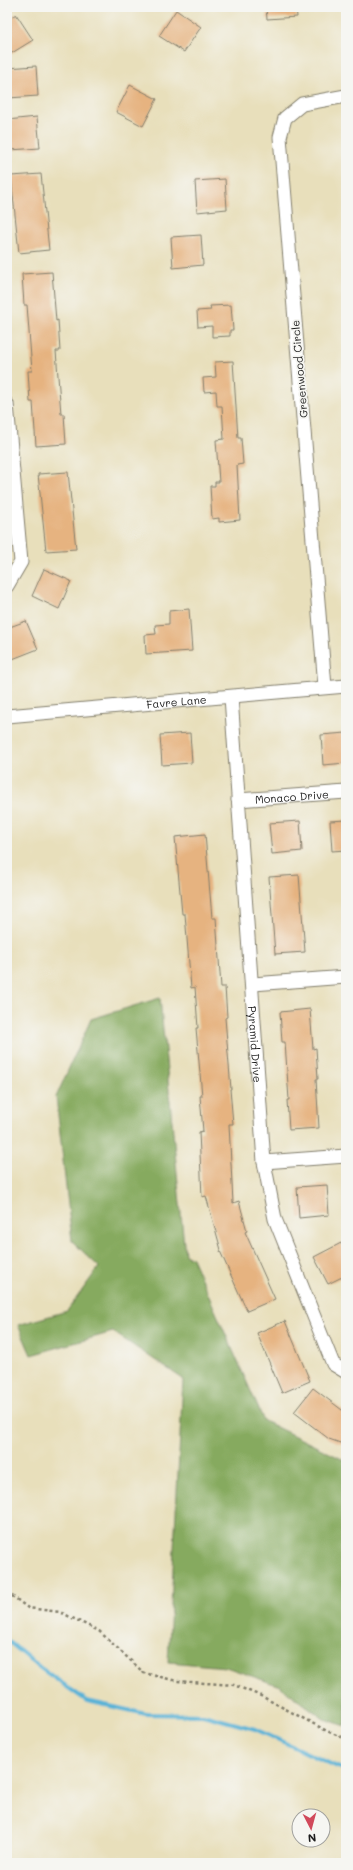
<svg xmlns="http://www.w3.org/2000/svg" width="353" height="1870" font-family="Mali,sans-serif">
<rect width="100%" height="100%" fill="#f6f6f2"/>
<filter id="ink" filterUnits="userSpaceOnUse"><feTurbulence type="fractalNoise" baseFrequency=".025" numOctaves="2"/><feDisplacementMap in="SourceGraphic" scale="8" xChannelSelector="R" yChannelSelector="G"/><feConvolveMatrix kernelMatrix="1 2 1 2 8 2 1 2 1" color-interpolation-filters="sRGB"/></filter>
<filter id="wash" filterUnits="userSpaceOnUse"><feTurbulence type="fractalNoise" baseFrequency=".012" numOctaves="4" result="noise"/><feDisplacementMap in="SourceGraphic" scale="16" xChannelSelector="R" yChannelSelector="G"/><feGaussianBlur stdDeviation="0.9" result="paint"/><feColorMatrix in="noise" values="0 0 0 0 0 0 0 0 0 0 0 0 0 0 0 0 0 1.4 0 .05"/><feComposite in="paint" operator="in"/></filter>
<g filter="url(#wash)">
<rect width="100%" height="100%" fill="#e8dfbb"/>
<path fill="#86aa5f" stroke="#51633e" d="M160,998L185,1255L192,1258L264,1421L346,1461V1726L324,1719L280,1686L226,1667L168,1662L183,1379L113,1332L31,1355L18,1325L67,1311L99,1267L72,1241L56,1097L91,1019Z"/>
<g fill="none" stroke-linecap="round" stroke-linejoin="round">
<path stroke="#5ab3d7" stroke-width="4" d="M7,1640L39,1667L87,1701L146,1714L203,1715L255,1729L346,1771"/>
</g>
<g id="blocks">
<path fill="#e6b380" d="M266,7H296L297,17L267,19Z
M176,10L201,27L184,52L159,36Z
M16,14L33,40L7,56V20Z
M36,66L38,96L8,98L7,68Z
M130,85L157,99L143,126L116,112Z
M37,117L40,148L10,150L7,120Z
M41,174L49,250L19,253L11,176Z
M225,179L227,209L197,212L195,181Z
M201,235L203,265L173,268L171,237Z
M52,272L56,321L58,320L60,351H56L61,414H64L66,444L36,446L33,402H30L28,371H32L27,305H24L22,274Z
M231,305L233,330H230V336L212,337V326L198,327L197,311L211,310L210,306Z
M233,361L238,438H241L243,464L237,465L240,520L219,522V518L212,519L210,486H215V482H219L216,440L224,439L222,406H217L216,391L204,392L203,378L216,377L215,362Z
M68,472L76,549L46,551L38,474Z
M44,569L71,581L59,609L32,596Z
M189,609L192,651L146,654L145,635L156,634L155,625L169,624V611Z
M26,621L38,649L10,660L7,653V628Z
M190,733L192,763L162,765L160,735Z
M346,733V763L323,765L321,735Z
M346,820V850L332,851L330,821Z
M300,821L302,851L272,854L269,823Z
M205,834L212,918H216L221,987H225L227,1017L225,1018L231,1089H230L233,1124H229L233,1203L239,1201L247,1231L245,1232L275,1299L247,1311L220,1251L221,1250L206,1196L202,1197L199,1132L203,1131L200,1096H202L196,1028H198L195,987L191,988L185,914H182L175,837Z
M299,875L305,952L275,954L269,877Z
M310,1009L313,1049L316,1048L318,1079H316L319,1128L289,1130L287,1100H289L285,1042H282L280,1012Z
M327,1185L329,1215L299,1218L297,1187Z
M341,1243L346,1253V1275L328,1284L314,1257Z
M285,1321L310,1381L282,1393L257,1333Z
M313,1388L346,1413V1445L329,1439L294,1412Z"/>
</g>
</g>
<g filter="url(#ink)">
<use href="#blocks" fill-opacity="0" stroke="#827e6c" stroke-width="1"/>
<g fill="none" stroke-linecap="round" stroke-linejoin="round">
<defs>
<g id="minor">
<path d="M7,404L21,562L7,586"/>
<path d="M325,687L280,137L285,118L302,104L346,96"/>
<path id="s1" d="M231,697L264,1162L275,1219L333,1364L346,1372"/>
<path id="s2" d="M7,716L346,686"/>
<path id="s3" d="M238,800L346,792"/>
<path d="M253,984L346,977"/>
<path d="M264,1162L346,1156"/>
</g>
</defs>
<use href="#minor" stroke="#827e6c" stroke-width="15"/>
<path stroke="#827e6c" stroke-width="2.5" stroke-dasharray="3 3" stroke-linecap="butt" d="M7,1592L28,1608L60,1612L99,1631L144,1673L177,1681L234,1685L261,1696L327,1731L346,1739"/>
<use href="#minor" stroke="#fff" stroke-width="13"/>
</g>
</g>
<g text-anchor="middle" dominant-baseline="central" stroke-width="3.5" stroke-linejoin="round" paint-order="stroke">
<g font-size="11" fill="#1c1c1c" stroke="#f6f6f2">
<text transform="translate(299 369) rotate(-95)">Greenwood Circle</text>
<text stroke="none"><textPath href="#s2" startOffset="170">Favre Lane</textPath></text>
<text stroke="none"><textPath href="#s3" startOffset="54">Monaco Drive</textPath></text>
<text stroke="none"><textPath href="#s1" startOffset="348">Pyramid Drive</textPath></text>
</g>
</g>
<rect width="353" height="1870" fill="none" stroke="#f6f6f2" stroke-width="24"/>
<g transform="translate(311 1828) rotate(174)"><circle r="19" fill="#f6f6f2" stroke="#9f9f9c"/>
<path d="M0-3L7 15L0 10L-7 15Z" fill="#d1495b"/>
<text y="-6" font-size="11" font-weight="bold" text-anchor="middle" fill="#1c1c1c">N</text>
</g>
</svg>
